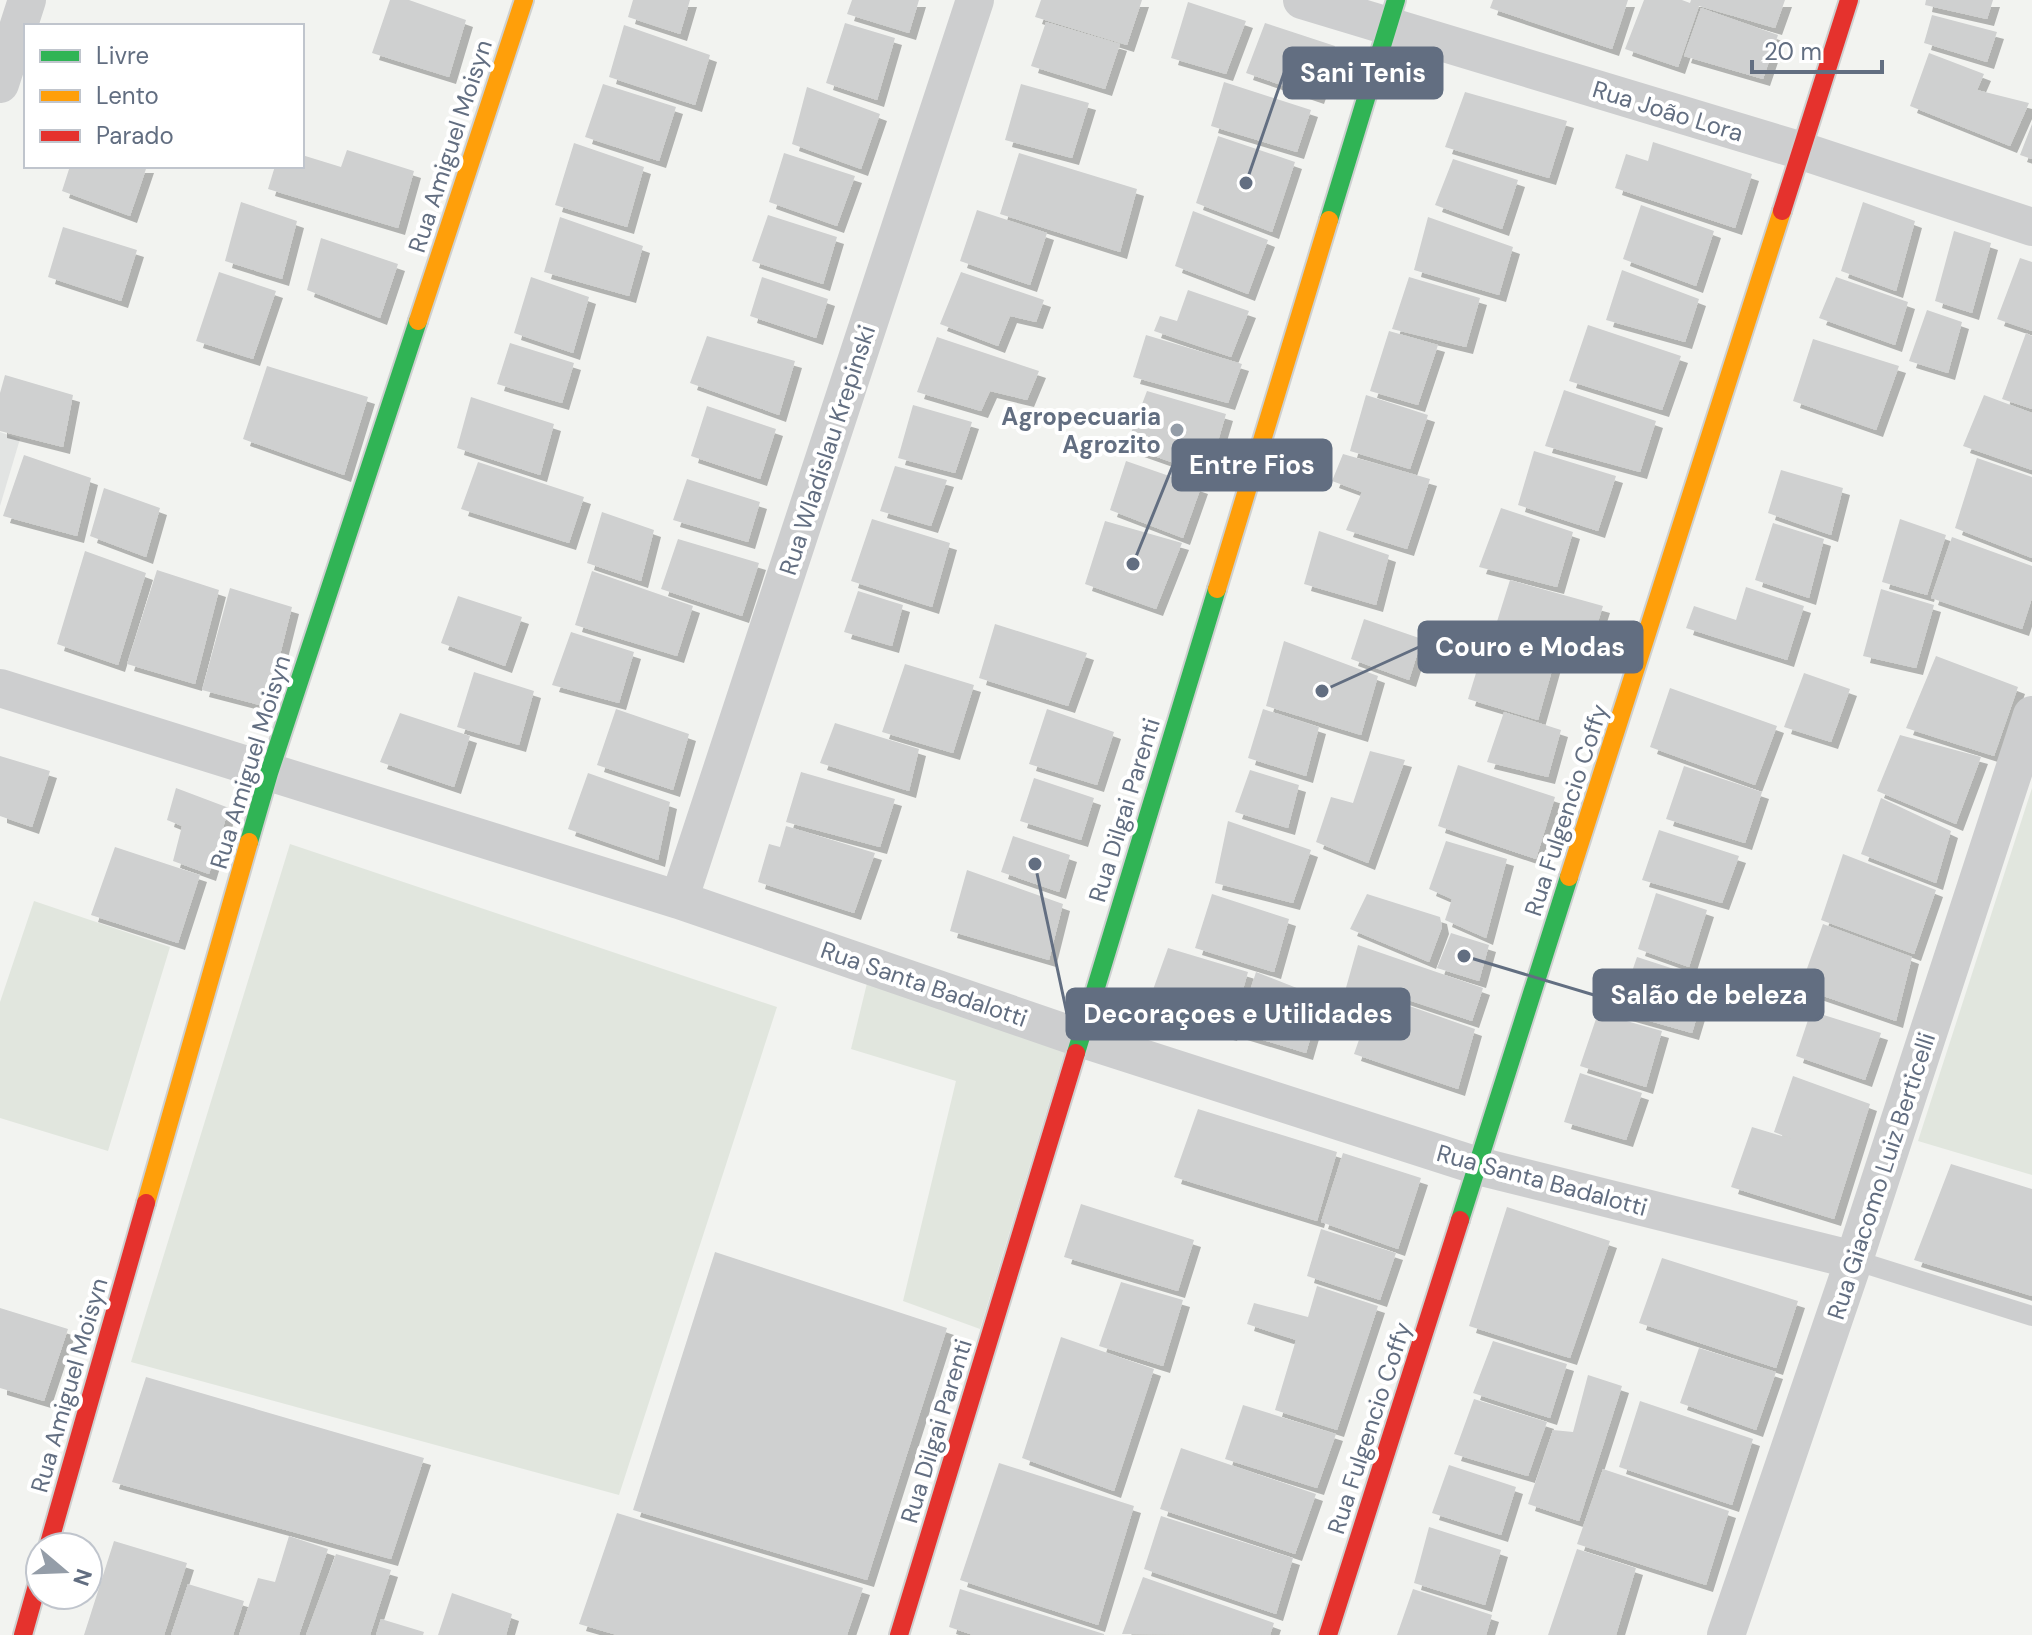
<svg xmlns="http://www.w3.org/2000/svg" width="2032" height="1635" font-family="'DM Sans',sans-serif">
<defs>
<filter id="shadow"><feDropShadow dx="7" dy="7" stdDeviation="0" flood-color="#0004"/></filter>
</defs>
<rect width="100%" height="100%" fill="#f2f3f0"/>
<path fill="#e2e4e3" d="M0,432L20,439L0,506Z"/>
<path fill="#e1e6de" d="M2032,788V1175L1918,1141Z
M290,844L777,1007L619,1495L131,1362Z
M34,901L170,947L108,1151L0,1118V1002Z
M869,975L1067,1044L980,1329L903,1301L956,1081L851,1049Z"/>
<path fill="#cfd0d0" filter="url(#shadow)" d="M390,0H409L466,20L449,77L372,53Z
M633,0H690L680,34L628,17Z
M852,0H919L909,33L847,14Z
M1041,0H1142L1127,45L1035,17Z
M1493,0H1628L1612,49L1490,8Z
M1644,0H1682L1690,3L1691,0H1785L1775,28L1699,6L1678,67L1625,49Z
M1926,0H1993L1987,19L1925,5Z
M1188,2L1246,21L1226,74L1171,58Z
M1701,8L1778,35L1763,79L1684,56Z
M1932,15L1997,32L1987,62L1924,43Z
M1046,22L1120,44L1105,89L1031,66Z
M845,23L895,38L877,100L826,83Z
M1265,23L1335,46L1317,97L1246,73Z
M624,25L710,55L695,105L609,77Z
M1929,53L1984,74L1977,90L2029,103L2010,146L1910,106Z
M1224,82L1311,110L1297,152L1211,126Z
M603,84L676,107L659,161L585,137Z
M1021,84L1089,103L1072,158L1005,140Z
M807,87L880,114L861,169L792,144Z
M1465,92L1567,121L1549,178L1445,147Z
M2032,124V159L2020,155Z
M1218,136L1295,162L1272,232L1196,203Z
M1653,142L1752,174L1735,228L1615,188L1626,154L1648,161Z
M574,143L644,167L627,227L555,205Z
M347,150L414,171L398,228L268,189L275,166H302V155L341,167Z
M784,153L855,176L837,226L769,202Z
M1019,153L1137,189L1120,252L1000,214Z
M1453,159L1518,180L1502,229L1435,205Z
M70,166H147L130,216L62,191Z
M241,202L297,221L282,279L225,261Z
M1863,202L1915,221L1896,291L1841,271Z
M1641,205L1714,231L1696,286L1623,259Z
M977,210L1047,233L1030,285L960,261Z
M1193,211L1268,240L1248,294L1175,266Z
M768,215L837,237L823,284L752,261Z
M560,217L643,246L629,296L544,272Z
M1428,217L1513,247L1499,295L1414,270Z
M63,227L137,250L121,301L48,277Z
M1954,231L1991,243L1972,313L1935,301Z
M321,238L398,264L380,318L307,290Z
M2020,258L2032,262V331L1997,319Z
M1622,270L1699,299L1685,342L1606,320Z
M219,272L276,291L253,359L196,341Z
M961,272L1044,300L1036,322L1010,316L998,346L940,324Z
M531,277L589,297L573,353L514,333Z
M762,277L828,299L816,338L750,316Z
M1409,277L1480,298L1466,347L1392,329Z
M1836,277L1908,302L1895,345L1819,318Z
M1188,290L1249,311L1231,357L1154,331L1160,316L1177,321Z
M1927,310L1962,322L1948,373L1909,361Z
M1588,325L1681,356L1662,410L1569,381Z
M1389,331L1438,345L1418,405L1370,391Z
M2026,333L2032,336V409L2002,399Z
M1146,335L1242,364L1228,403L1133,377Z
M707,336L795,361L779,415L690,383Z
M937,337L1039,371L1027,400L990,391L981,411L917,392Z
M1813,339L1899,366L1876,430L1793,401Z
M510,343L574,363L562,403L497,384Z
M267,366L368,397L344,475L243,439Z
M5,375L73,395L63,447L0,431V393Z
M1564,390L1656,421L1640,472L1545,446Z
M1147,391L1226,414L1208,475L1126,446Z
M1366,395L1428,415L1410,469L1350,451Z
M1984,395L2032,413V470L1963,446Z
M471,397L554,424L540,475L457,448Z
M913,405L972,422L955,473L898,458Z
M707,406L776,429L760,479L691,456Z
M1534,451L1616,476L1598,531L1518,505Z
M1343,454L1430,479L1407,549L1346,530L1362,492L1332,481Z
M24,455L91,478L77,536L3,516Z
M1977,458L2032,477V558L1955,528Z
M1126,461L1201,487L1183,538L1110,510Z
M478,462L584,497L569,543L461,509Z
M895,466L947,480L931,526L880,511Z
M1781,470L1843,488L1831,535L1768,513Z
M687,479L760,502L748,542L673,520Z
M104,488L160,508L146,557L90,536Z
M1501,508L1573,532L1557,587L1479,567Z
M602,512L654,530L641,581L587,563Z
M872,519L950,543L932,607L851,581Z
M1900,519L1946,535L1927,595L1882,582Z
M1105,521L1182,543L1156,609L1085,584Z
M1773,523L1824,539L1809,598L1755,580Z
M1319,531L1389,555L1376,605L1304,584Z
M1952,537L2032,566V598L2022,629L1931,598Z
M678,539L759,563L742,616L661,589Z
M85,551L146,573L118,665L57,644Z
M157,570L219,590L195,684L127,664Z
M592,571L693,606L677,656L575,625Z
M1510,580L1603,606L1588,653L1495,628Z
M1746,587L1804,606L1787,660L1686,628L1694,606L1736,620Z
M230,588L292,607L267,707L202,690Z
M1881,589L1934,605L1916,668L1863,656Z
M858,591L903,605L892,646L844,632Z
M458,596L522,617L505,666L441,643Z
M1364,619L1422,639L1409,680L1351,659Z
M995,624L1087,653L1068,706L979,678Z
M571,632L634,652L619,703L552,685Z
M1488,634L1556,656L1538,720L1468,699Z
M1284,641L1378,676L1361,735L1266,706Z
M1936,656L2018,687L1994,756L1906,728Z
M905,664L974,685L953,753L882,732Z
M474,672L534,691L519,745L457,727Z
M1804,673L1850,689L1831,742L1784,727Z
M1670,688L1777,726L1755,785L1650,747Z
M616,709L689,734L673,790L597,765Z
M1047,709L1114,732L1097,785L1029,764Z
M1263,709L1319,727L1306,776L1248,758Z
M1504,712L1561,730L1548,777L1487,762Z
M400,713L470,736L454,787L380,762Z
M835,723L919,749L909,791L820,763Z
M1900,735L1981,757L1956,824L1877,791Z
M1370,751L1405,760L1368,863L1316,842L1331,797L1353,803Z
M0,756L50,771L32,827L0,816Z
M1458,765L1555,797L1536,859L1438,826Z
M1684,766L1762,792L1745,843L1666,819Z
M1250,770L1299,785L1288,828L1235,812Z
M801,772L895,799L880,847L786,822Z
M588,773L670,802L658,860L568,829Z
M1034,778L1094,798L1081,840L1020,821Z
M176,788L229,808L209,874L173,861L182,826L167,820Z
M1881,798L1951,831L1936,883L1861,854Z
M1228,821L1311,850L1293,903L1215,883Z
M786,826L875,853L854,913L758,882L769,844L780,847Z
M1659,830L1739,856L1722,903L1642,880Z
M1013,836L1070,855L1059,892L1001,872Z
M1446,841L1507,859L1486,938L1445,920L1452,899L1429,889Z
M115,847L200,875L178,943L91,915Z
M1843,854L1936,890L1914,954L1821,920Z
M967,870L1063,904L1049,960L950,931Z
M1656,893L1707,910L1689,967L1638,949Z
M1212,894L1289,919L1274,972L1195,948Z
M1367,894L1440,917L1442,927L1429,962L1350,929Z
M1823,924L1912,957L1896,1021L1800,988Z
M1451,933L1489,945L1479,981L1437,968Z
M1358,945L1483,988L1472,1021L1375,989L1342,1002Z
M1168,948L1248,972L1230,1034L1145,1012Z
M1637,957L1708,980L1692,1033L1618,1012Z
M1256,972L1322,998L1306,1053L1237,1032Z
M1375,994L1475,1029L1458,1089L1354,1054Z
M1811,1011L1881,1033L1865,1080L1796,1056Z
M1598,1013L1662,1031L1646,1087L1580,1066Z
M1580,1073L1642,1093L1626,1140L1564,1122Z
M1793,1076L1870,1104L1834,1219L1731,1187L1752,1127L1792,1139L1774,1132Z
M1198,1109L1337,1152L1317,1221L1174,1177Z
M1343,1153L1421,1178L1398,1249L1321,1222Z
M1951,1164L2032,1189V1296L1914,1260Z
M1081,1204L1194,1240L1178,1291L1064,1257Z
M1507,1207L1610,1241L1570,1358L1469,1326Z
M1321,1229L1396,1253L1380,1300L1307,1276Z
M715,1252L947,1328L867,1580L633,1510Z
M1662,1258L1798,1301L1776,1368L1639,1323Z
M1121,1282L1183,1300L1163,1366L1099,1346Z
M1317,1286L1378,1306L1337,1430L1275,1410L1296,1340L1247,1324L1254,1303L1308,1317Z
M0,1308L68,1329L44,1401L0,1388Z
M1061,1337L1154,1369L1114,1491L1022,1458Z
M1493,1341L1567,1364L1550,1418L1473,1393Z
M1699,1348L1776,1372L1756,1430L1680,1403Z
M1588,1375L1622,1386L1579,1521L1528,1504L1553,1430L1573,1432Z
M146,1377L424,1458L391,1559L112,1482Z
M1474,1399L1547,1422L1528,1476L1454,1454Z
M1640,1401L1753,1439L1732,1505L1619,1467Z
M1243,1405L1336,1434L1317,1488L1225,1459Z
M1181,1448L1316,1494L1295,1554L1160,1509Z
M999,1463L1134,1506L1098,1625L960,1580Z
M1449,1465L1516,1487L1501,1535L1432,1513Z
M1603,1469L1729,1511L1706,1585L1577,1544Z
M617,1513L863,1588L847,1635H617L579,1624Z
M1161,1516L1293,1558L1276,1614L1144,1569Z
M1429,1527L1501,1550L1485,1605L1414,1583Z
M289,1536L328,1549L299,1635H239L258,1578L275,1582Z
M114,1541L187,1563L164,1635H84Z
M1577,1549L1636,1568L1616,1635H1548Z
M336,1554L391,1570L370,1635H306Z
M1143,1577L1274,1623L1270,1635L1122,1634Z
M188,1584L244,1601L233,1635H171Z
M960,1589L1104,1634V1635H973L949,1627Z
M1413,1589L1492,1615L1486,1635H1397Z
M452,1593L512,1614L506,1635H438Z
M381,1619L424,1632L423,1635H376Z"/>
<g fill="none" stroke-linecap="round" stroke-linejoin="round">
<defs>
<path id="fast" d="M1329,220L1396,0
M249,842L269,773L418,321
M1076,1053L1217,589
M1460,1220L1569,877"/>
<path id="slow" d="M418,321L524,0
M1217,589L1329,220
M1569,877L1782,211
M146,1203L249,842"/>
<path id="jam" d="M1782,211L1849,0
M48,1547L146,1203
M23,1635L40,1575
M899,1635L1076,1053
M1328,1635L1460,1220"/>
</defs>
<use href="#fast" stroke="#ced0d0" stroke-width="22"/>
<use href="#slow" stroke="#ced0d0" stroke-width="22"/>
<use href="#jam" stroke="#ced0d0" stroke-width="22"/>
<path stroke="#cdcecf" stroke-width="20" d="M1854,1260L2032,1316"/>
<path stroke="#cdcecf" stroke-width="38" d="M1302,0L1802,151L2032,227
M0,84L27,0
M0,688L679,900L1080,1038L1478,1166L1854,1260
M679,900L975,0
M1726,1635L1854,1260L2032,715"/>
<use href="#fast" stroke="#30b455" stroke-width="18"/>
<use href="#slow" stroke="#ff9f0a" stroke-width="18"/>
<use href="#jam" stroke="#e5322d" stroke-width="18"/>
</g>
<circle fill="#949da8" stroke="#fff" stroke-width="3" cx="1177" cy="430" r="8"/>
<g text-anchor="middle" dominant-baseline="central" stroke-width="8" stroke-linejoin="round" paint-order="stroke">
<g font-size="24" fill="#626e81" stroke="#fff">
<text transform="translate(1668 111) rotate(17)">Rua João Lora</text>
<text transform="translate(450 146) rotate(-72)">Rua Amiguel Moisyn</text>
<text transform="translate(827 450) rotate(-72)">Rua Wladislau Krepinski</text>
<text transform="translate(250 762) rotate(-73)">Rua Amiguel Moisyn</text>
<text transform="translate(1124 810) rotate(-73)">Rua Dilgai Parenti</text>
<text transform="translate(1566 810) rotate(-72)">Rua Fulgencio Coffy</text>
<text transform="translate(924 984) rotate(19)">Rua Santa Badalotti</text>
<text transform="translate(1881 1176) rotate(-72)">Rua Giacomo Luiz Berticelli</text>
<text transform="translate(1542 1180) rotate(15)">Rua Santa Badalotti</text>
<text transform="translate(69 1385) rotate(-74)">Rua Amiguel Moisyn</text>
<text transform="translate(1369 1428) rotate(-72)">Rua Fulgencio Coffy</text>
<text transform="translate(936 1431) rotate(-73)">Rua Dilgai Parenti</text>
</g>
<g font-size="24" font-weight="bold" fill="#626e81" stroke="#fff" text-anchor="end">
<text x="1161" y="416">Agropecuaria<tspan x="1161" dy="28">Agrozito</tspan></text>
</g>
</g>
<path fill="none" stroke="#626e81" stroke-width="3" d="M1246 183L1284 73M1133 564L1173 465M1322 691L1419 647M1464 956L1594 995M1035 864L1067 1014"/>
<g fill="#626e81" stroke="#fff" stroke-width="3">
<circle cx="1246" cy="183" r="8"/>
<circle cx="1133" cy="564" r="8"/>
<circle cx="1322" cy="691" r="8"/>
<circle cx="1464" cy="956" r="8"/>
<circle cx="1035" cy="864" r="8"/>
</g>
<g fill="#626e81" stroke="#626e81" stroke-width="3">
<rect x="1284" y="48" width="158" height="50" rx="8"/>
<rect x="1173" y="440" width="158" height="50" rx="8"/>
<rect x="1419" y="622" width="223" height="50" rx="8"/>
<rect x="1594" y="970" width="229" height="50" rx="8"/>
<rect x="1067" y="989" width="342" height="50" rx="8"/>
</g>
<g font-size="26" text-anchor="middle" font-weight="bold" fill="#fff">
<text x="1363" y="82">Sani Tenis</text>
<text x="1252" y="474">Entre Fios</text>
<text x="1530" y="656">Couro e Modas</text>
<text x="1709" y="1004">Salão de beleza</text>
<text x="1238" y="1023">Decoraçoes e Utilidades</text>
</g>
<rect x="24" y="24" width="280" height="144" fill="#ffffff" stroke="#c0c5cd" stroke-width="2"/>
<rect x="40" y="50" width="40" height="12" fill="#30b455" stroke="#c0c5cd" stroke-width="2"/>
<text x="96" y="64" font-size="24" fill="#626e81">Livre</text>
<rect x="40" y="90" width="40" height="12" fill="#ff9f0a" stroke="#c0c5cd" stroke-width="2"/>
<text x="96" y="104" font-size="24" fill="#626e81">Lento</text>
<rect x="40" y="130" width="40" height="12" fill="#e5322d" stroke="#c0c5cd" stroke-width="2"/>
<text x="96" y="144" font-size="24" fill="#626e81">Parado</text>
<g transform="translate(64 1571) rotate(109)"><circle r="38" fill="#ffffff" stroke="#c0c5cd" stroke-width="2"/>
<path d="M0-6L14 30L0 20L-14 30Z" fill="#949da8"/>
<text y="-12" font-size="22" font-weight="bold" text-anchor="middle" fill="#626e81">N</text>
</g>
<path d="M1752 60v12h130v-12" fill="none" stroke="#626e81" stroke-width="4"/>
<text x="1764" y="60" font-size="24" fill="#626e81" stroke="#ffffff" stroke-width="6" paint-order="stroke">20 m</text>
</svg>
